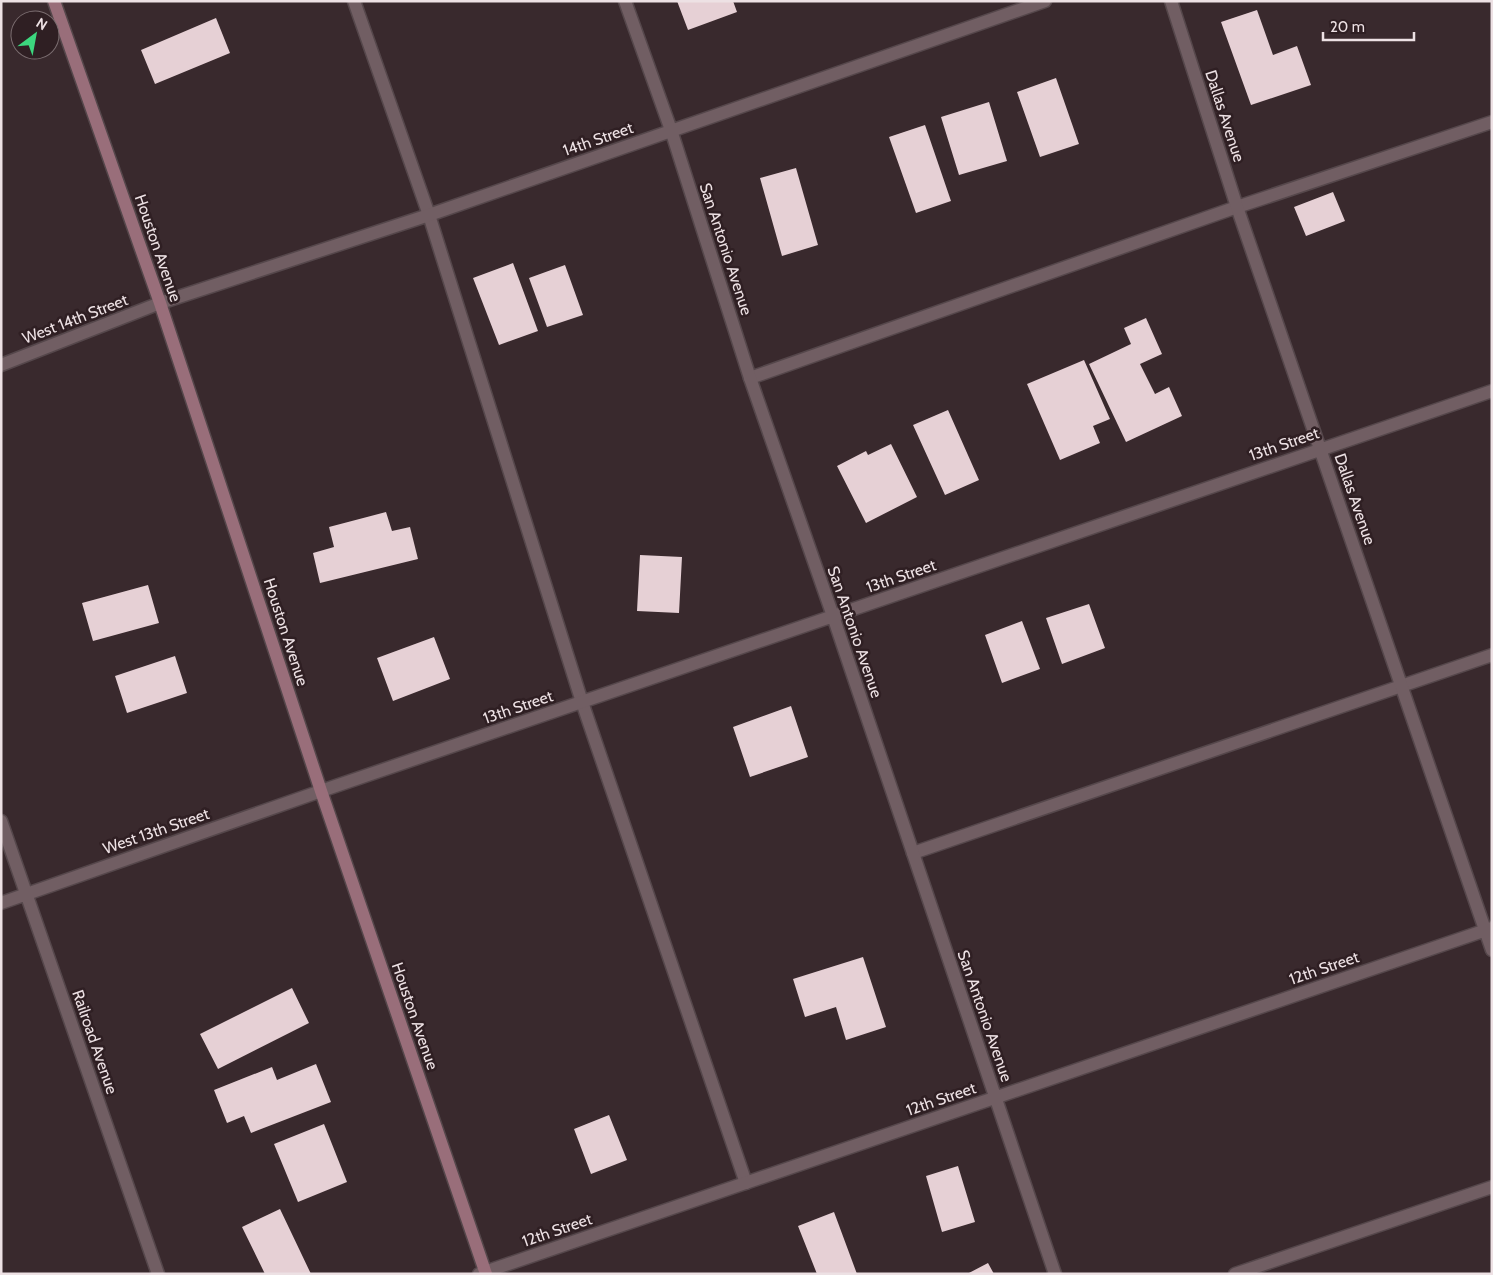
<svg xmlns="http://www.w3.org/2000/svg" width="1493" height="1275" font-family="Cabin,sans-serif">
<rect width="100%" height="100%" fill="#39292d"/>
<path fill="#e6d0d5" d="M677,1H733L737,12L688,30Z
M1257,10L1273,55L1297,46L1311,85L1251,105L1221,22Z
M216,18L230,53L155,84L141,50Z
M1056,78L1079,144L1040,157L1017,92Z
M989,102L1007,161L959,175L941,117Z
M925,125L951,201L916,213L889,137Z
M796,168L818,245L782,256L760,178Z
M1333,192L1345,221L1306,236L1294,207Z
M513,263L538,331L499,345L473,278Z
M565,265L583,315L547,327L529,278Z
M1146,318L1162,354L1140,364L1155,394L1169,387L1182,416L1126,442L1089,364L1131,344L1124,328Z
M1084,360L1110,419L1093,426L1100,443L1060,460L1027,384Z
M948,410L979,480L945,495L913,425Z
M891,444L917,497L866,523L837,466L866,451L868,455Z
M386,512L392,531L410,527L418,559L320,583L313,553L334,547L329,527Z
M640,555L682,557L679,613L637,611Z
M148,585L159,623L93,641L82,603Z
M1089,604L1105,648L1062,664L1046,618Z
M1022,621L1040,669L1002,683L985,635Z
M434,637L450,679L393,701L377,658Z
M175,656L187,693L127,713L115,676Z
M791,706L808,757L750,777L733,727Z
M863,957L886,1027L846,1040L836,1007L805,1017L793,979Z
M292,988L309,1023L218,1069L200,1034Z
M316,1064L331,1102L251,1133L244,1116L227,1123L214,1090L272,1067L277,1080Z
M609,1115L627,1160L591,1174L574,1129Z
M324,1124L347,1182L298,1202L274,1144Z
M958,1166L975,1222L942,1232L926,1176Z
M280,1209L311,1274H265L242,1227Z
M834,1212L857,1274H817L798,1226Z
M988,1263L994,1274H967Z"/>
<g fill="none" stroke-linecap="round" stroke-linejoin="round">
<defs>
<path id="lane" d="M354,1L429,215L582,702L746,1183
M750,378L1237,207L1492,122
M913,853L1492,655
M1235,1274L1492,1187"/>
<path id="street" d="M625,1L671,130L750,378L833,616L1055,1274
M1171,1L1237,207L1492,950
M1,365L160,303L429,215L1045,1
M1,821L158,1274
M1,903L321,791L1492,391
M479,1274L1492,928"/>
<path id="secondary" d="M54,1L160,303L321,791L486,1274"/>
</defs>
<use href="#lane" stroke="#55474b" stroke-width="15"/>
<use href="#street" stroke="#55474b" stroke-width="15"/>
<use href="#secondary" stroke="#55474b" stroke-width="15"/>
<use href="#lane" stroke="#715e63" stroke-width="12"/>
<use href="#street" stroke="#715e63" stroke-width="12"/>
<use href="#secondary" stroke="#996e7a" stroke-width="12"/>
</g>
<g text-anchor="middle" dominant-baseline="central" stroke-width="5" stroke-linejoin="round" paint-order="stroke">
<g font-size="16" fill="#ede1e4" stroke="#2f1f23">
<text transform="translate(1225 116) rotate(72)">Dallas Avenue</text>
<text transform="translate(598 139) rotate(-19)">14th Street</text>
<text transform="translate(158 248) rotate(71)">Houston Avenue</text>
<text transform="translate(726 249) rotate(72)">San Antonio Avenue</text>
<text transform="translate(75 319) rotate(-21)">West 14th Street</text>
<text transform="translate(1284 444) rotate(-19)">13th Street</text>
<text transform="translate(1355 499) rotate(71)">Dallas Avenue</text>
<text transform="translate(901 576) rotate(-19)">13th Street</text>
<text transform="translate(286 632) rotate(72)">Houston Avenue</text>
<text transform="translate(855 632) rotate(71)">San Antonio Avenue</text>
<text transform="translate(518 707) rotate(-19)">13th Street</text>
<text transform="translate(156 831) rotate(-19)">West 13th Street</text>
<text transform="translate(1324 968) rotate(-19)">12th Street</text>
<text transform="translate(415 1016) rotate(71)">Houston Avenue</text>
<text transform="translate(985 1016) rotate(71)">San Antonio Avenue</text>
<text transform="translate(95 1042) rotate(71)">Railroad Avenue</text>
<text transform="translate(941 1099) rotate(-19)">12th Street</text>
<text transform="translate(557 1230) rotate(-19)">12th Street</text>
</g>
</g>
<rect width="1493" height="1275" fill="none" stroke="#ede1e4" stroke-width="5"/>
<g transform="translate(35 35) rotate(32)"><circle r="24" fill="#2f1f23" stroke="#7b6d70"/>
<path d="M0-4L9 19L0 12L-9 19Z" fill="#3cd77e"/>
<text y="-8" font-size="14" font-weight="bold" text-anchor="middle" fill="#ede1e4">N</text>
</g>
<path d="M1323 32v8h91v-8" fill="none" stroke="#ede1e4" stroke-width="2.5"/>
<text x="1330" y="32" font-size="15" fill="#ede1e4" stroke="#2f1f23" stroke-width="4" paint-order="stroke">20 m</text>
</svg>
